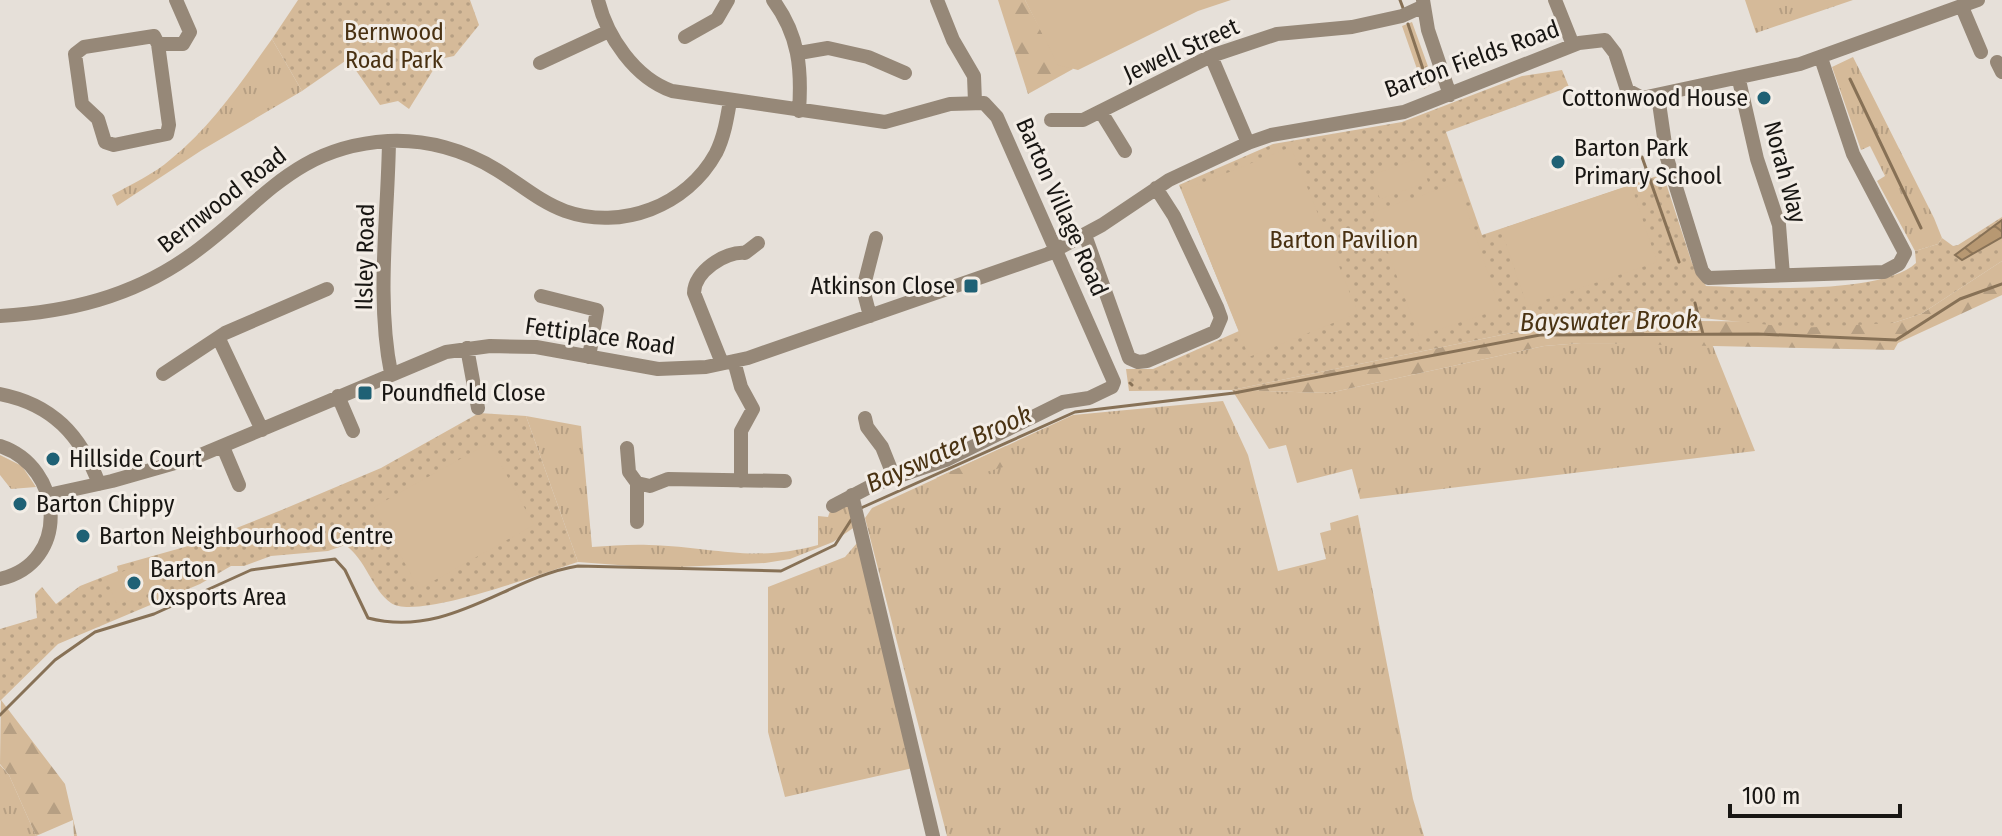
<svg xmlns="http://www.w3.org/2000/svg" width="2002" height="836" font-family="'Fira Sans Condensed',sans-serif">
<defs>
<pattern id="grass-tufts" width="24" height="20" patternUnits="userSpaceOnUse" patternTransform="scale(2)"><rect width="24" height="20" fill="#d5ba99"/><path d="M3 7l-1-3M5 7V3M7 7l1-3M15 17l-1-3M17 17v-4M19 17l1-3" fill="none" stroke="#b69f83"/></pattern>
<pattern id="forest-firs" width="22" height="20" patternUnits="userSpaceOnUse" patternTransform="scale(2)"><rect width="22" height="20" fill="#d5ba99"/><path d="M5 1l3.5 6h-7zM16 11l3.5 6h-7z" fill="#b69f83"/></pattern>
<pattern id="park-dots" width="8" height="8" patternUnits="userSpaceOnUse" patternTransform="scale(2)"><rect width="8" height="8" fill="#d5ba99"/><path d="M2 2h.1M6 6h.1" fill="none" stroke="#b69f83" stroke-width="1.8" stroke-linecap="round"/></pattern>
<pattern id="water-waves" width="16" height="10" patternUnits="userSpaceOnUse" patternTransform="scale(2)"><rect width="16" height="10" fill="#b79872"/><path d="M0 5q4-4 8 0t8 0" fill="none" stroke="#947b5c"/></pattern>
</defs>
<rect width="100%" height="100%" fill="#e6e0d9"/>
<path fill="url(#grass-tufts)" d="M1745,0H1853L1756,33Z
M1412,22L1434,83L1424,89L1402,26Z
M272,39L302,91L202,150L117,206L112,195C132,184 154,174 171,159C212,126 242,81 272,39Z
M1853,57L1934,218L1942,238L1938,244L1915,251L1877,181L1885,176L1870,146L1861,150L1832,67Z
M1581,343L1712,344L1755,451L1360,499L1352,469L1297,483L1286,445L1269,449L1232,390L1329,393L1544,346Z
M1223,401L1248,455L1278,571L1326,559L1320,533L1331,530L1330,523L1358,515L1413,799L1424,836H947L865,518L872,508L1073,415Z
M526,416L581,426L592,547C611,546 631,544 649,545C715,547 751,563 818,545V516L828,517L830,511L849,503L856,526L833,542L790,559L765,563L658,568L578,562Z
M0,455L22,466L36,487L11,489L0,475Z
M857,543L913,768L785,797L768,732V587L845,557Z
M0,765L9,775L36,836H0Z"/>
<path fill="url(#forest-firs)" d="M998,0H1025L1042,32L1073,69L1028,94Z
M2002,261V295L1898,343L1894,350L1581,343L1544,346L1329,393L1232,390L1624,310L1699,321L1893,323L1921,314Z
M1006,446L1010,465L956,481L936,478Z
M1,700L65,784L77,836H74L73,820L36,836L9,775L0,764Z"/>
<path fill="url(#park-dots)" d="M298,0H470L479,25L454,56L440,59L409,109L398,101L380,105L348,59L302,91L272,39Z
M1562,70L1569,87L1446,132L1482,235L1663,174L1692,263L1706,286C1754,288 1882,295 1916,263L1915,251L1938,244L1942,238L1953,246L1958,245L2002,217V261L1921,314L1893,323L1799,328L1624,310L1232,390L1129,391L1126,369H1153L1239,331L1179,185L1273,144L1402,122L1522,76Z
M479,413L526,416L578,562C545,572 417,621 391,603C372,590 366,559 345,545L328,551L271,556L244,566H231L200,584L58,644L0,701V629L37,618L35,594L42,587L56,604L80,586L118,571L117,566L199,543L284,509L381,468Z"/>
<path fill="#d5ba99" d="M1025,0H1231L1198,11L1078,70L1058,65Z
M1291,147L1358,313L1249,357L1182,191Z
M1420,158L1428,182L1380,199L1371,175Z
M1458,183L1500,309L1419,336L1373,212Z
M1631,185L1657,262L1527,306L1501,229Z
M489,443L534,525L419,589L374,507Z
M150,561L161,588L117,605L106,578Z"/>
<path fill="url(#water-waves)" stroke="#877156" stroke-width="2" d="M2002,220V237L1962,260L1955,255Z"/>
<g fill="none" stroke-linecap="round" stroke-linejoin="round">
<path stroke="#877156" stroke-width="3" d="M1400,0L1403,8
M1408,24L1428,84
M1850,79L1921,228
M1642,157L1679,262
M1695,303L1703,334
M1130,383L1132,385
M861,508L1075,412L1234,393L1540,335L1758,334L1896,340L1960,299L2002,284
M0,715L55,660L95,632L154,614L251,570L335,559L345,570L368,618C449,639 508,577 578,566L781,571L835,545L851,520"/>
<path stroke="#968878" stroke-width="14" d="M598,0C607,37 635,78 672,91L885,122L950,104L984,103L997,117L1114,382L1112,387L1089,398L1063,402L946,460L873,485L833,506
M773,0C799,35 802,69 799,111
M937,0L953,40L974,76L975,102
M1423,0L1428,30L1450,95
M1555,0L1573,45
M1962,7L1981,52
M685,37L717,19L728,0
M158,44L169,125L167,134L114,145L105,142L98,119L82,104L75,54L84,47L154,36L158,44H183L190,32L176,0
M799,53L828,48L868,57L905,73
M1211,56L1248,143
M1997,62L2002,72
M540,63L609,31
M1739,80L1757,159L1779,225L1783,275
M1658,96L1667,158L1702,271L1708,278L1884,272L1899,264L1905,253L1853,154L1821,58
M1101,112L1125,151
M1051,120H1083L1211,56L1277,34L1352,27L1402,16L1424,6
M389,141C388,216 376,299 391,373
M1085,235L1129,358L1138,362L1147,361L1215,332L1221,318L1217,307L1174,216L1156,188
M541,296L597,310L589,357
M0,316C68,312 131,297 188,257C260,207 290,147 388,141C426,139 465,150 497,170C520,184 540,202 565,211C621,231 687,206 716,153C724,137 727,119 730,101
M870,316L863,289L876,238
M219,339L262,430
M467,348L478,408
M734,361L741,387L753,409L741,431V481
M722,363L694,293C694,272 725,251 745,253L758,243
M163,374L225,333L327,289
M0,394C52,404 81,435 99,484
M338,396L353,431
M865,418L867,427L882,447L894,477
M0,446C64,467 71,563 0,579
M223,447L239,485
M627,448L629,472L637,483V522
M637,483L650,486L668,479L785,481
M48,495L112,481L196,457L446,352L490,346L536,347L658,369L706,367L748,358L1048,254L1102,225L1169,180L1248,143L1271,135L1404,112L1579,43L1605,40L1615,53L1627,90L1642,98L1800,64L1978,0
M852,495L933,836"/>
</g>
<g fill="#1f6175" stroke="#f3ede6" stroke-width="3">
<circle cx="1764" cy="98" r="8"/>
<circle cx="1558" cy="162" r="8"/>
<rect x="963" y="278" width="16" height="16" rx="4"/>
<rect x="357" y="385" width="16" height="16" rx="4"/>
<circle cx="53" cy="459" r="8"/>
<circle cx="20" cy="504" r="8"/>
<circle cx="83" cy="536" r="8"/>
<circle cx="134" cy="583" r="8"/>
</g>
<g text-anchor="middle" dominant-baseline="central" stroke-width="6" stroke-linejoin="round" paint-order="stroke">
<g font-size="24" fill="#493112" stroke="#f3ede6">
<text x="394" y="32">Bernwood<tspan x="394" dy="28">Road Park</tspan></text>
<text x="1344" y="240">Barton Pavilion</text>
</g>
<g font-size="24" fill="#181613" stroke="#f3ede6">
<text transform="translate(1181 50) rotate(-24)">Jewell Street</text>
<text transform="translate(1472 59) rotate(-20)">Barton Fields Road</text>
<text transform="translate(1785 172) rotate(75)">Norah Way</text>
<text transform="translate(222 200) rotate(-38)">Bernwood Road</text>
<text transform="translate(1062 207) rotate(66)">Barton Village Road</text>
<text transform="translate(365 257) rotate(-89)">Ilsley Road</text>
<text transform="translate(600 336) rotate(8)">Fettiplace Road</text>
</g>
<g font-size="24" fill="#181613" stroke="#f3ede6" text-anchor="start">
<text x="1748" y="98" text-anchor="end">Cottonwood House</text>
<text x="1574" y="148">Barton Park<tspan x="1574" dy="28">Primary School</tspan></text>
<text x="955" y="286" text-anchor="end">Atkinson Close</text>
<text x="381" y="393">Poundfield Close</text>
<text x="69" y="459">Hillside Court</text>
<text x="36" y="504">Barton Chippy</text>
<text x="99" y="536">Barton Neighbourhood Centre</text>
<text x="150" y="569">Barton<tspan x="150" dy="28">Oxsports Area</tspan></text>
</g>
<g font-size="26" font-style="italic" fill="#4a3313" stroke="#f3ede6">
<text transform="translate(1609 321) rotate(-1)">Bayswater Brook</text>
<text transform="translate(949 449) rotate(-24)">Bayswater Brook</text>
</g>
</g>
<path d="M1730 804v12h170v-12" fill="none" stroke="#181613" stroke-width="4"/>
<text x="1742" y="804" font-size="24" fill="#181613" stroke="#f3ede6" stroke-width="6" paint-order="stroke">100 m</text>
</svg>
